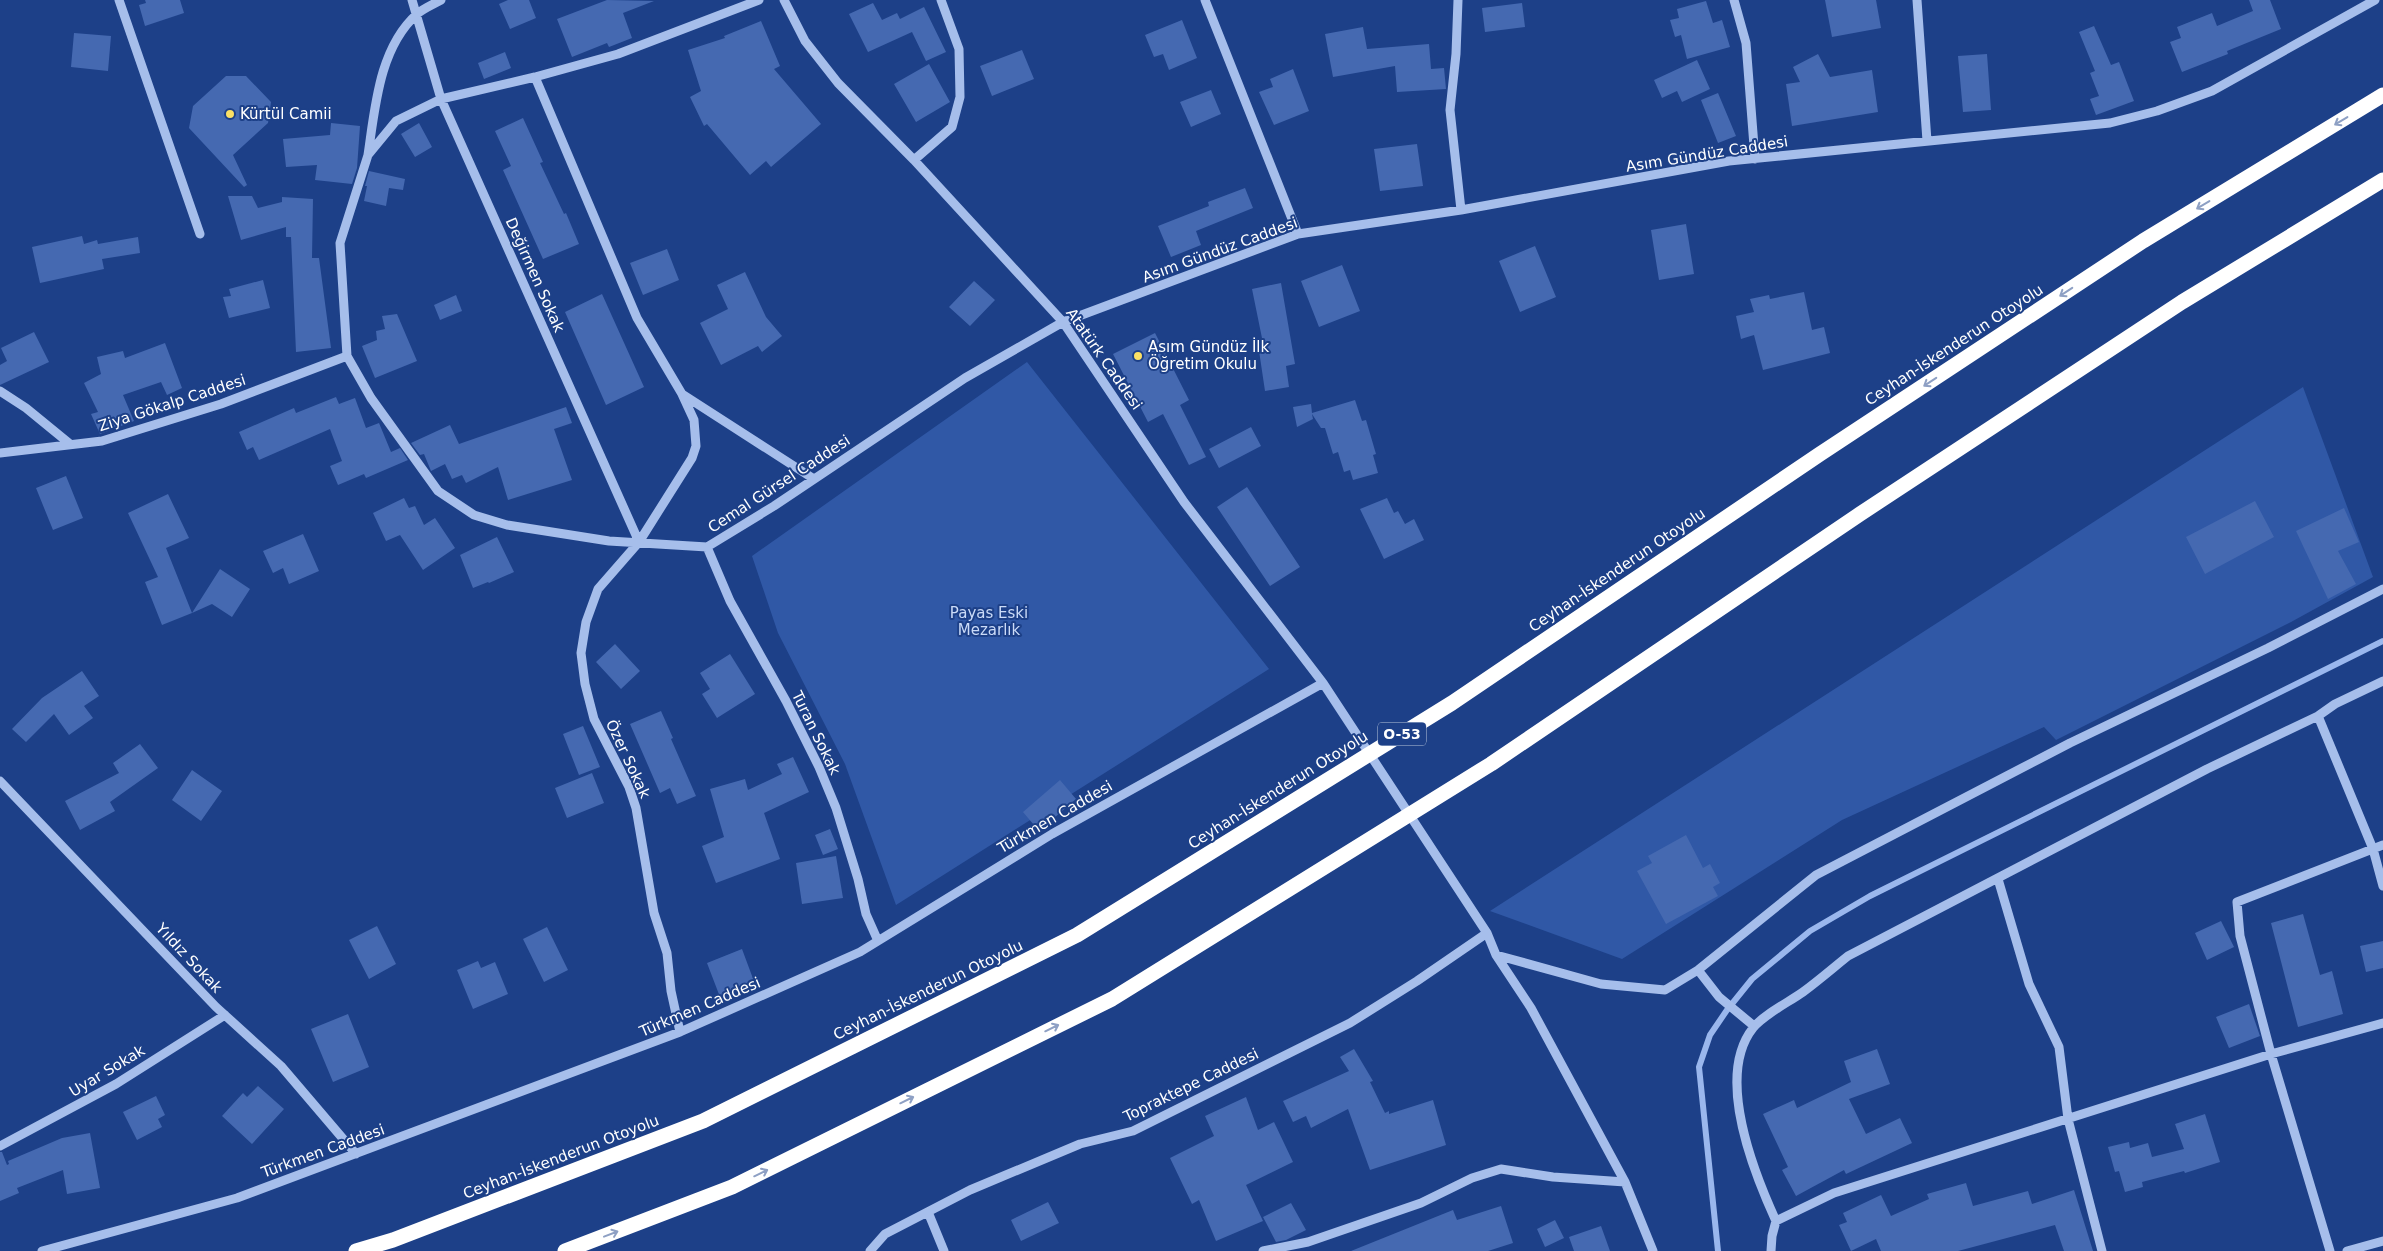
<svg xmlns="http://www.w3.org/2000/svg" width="2383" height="1251" font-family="'DejaVu Sans',sans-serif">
<rect width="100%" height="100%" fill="#1d4088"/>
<path fill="#3058a6" d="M1027,362L1269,669L896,905L845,764L778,633L752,556Z
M2303,387L2373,577L2291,622L2056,740L2044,727L1842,820L1622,959L1490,911Z"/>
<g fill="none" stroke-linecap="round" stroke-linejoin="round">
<path stroke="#9ab7ed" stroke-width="6" d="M1718,1251L1699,1067L1710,1035L1727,1010L1752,979L1810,931L1870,896L2383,641"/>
</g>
<path fill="#4569b1" d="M145,0H180L184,13L145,26L139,5L146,3Z
M508,0H529L536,18L510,29L499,4Z
M607,0L654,1L623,13L632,38L609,47L607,43L572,57L557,19Z
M1825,0H1876L1881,28L1832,37Z
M2249,0H2270L2281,29L2227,51L2228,54L2182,72L2170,42L2181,38L2177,27L2212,13L2217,26L2253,11Z
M1706,1L1713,23L1722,20L1730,47L1687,59L1681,35L1675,37L1670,20L1679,18L1677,9Z
M873,3L882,20L897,13L900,19L924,7L946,52L926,61L912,32L868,52L849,14Z
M1522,3L1525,27L1485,32L1482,8Z
M1182,20L1197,58L1169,70L1163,54L1154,57L1145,35Z
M761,21L780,66L774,69L821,124L771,167L766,161L750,175L707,124L704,126L690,97L701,91L688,50L725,38L724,36Z
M2094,26L2111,65L2119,62L2134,101L2096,115L2090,99L2099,96L2090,73L2095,71L2079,32Z
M1363,27L1367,49L1429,44L1431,69L1444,68L1446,89L1397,92L1395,66L1333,77L1325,34Z
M74,33L111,36L108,71L71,67Z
M1022,50L1034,79L992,96L980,66Z
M505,52L511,68L484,79L478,63Z
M1818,54L1830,77L1872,70L1878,112L1792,126L1786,84L1800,82L1793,67Z
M1987,54L1991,110L1963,112L1958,56Z
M1697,60L1710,89L1682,102L1677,91L1662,98L1654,80Z
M929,64L950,102L916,122L894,84Z
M1293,69L1309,111L1274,125L1259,92L1273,87L1270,79Z
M226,76H246L271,102L268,123L233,155L247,185L244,187L189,128L193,106Z
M1211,90L1221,114L1191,127L1180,102Z
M1718,93L1736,136L1718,143L1701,100Z
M523,118L543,162L540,163L564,214L566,213L579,244L543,259L503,170L511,166L495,131Z
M331,123L360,126L357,168L352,184L315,180L317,165L286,167L283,139L330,135Z
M419,123L432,147L415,157L401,134Z
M1417,144L1423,186L1380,191L1374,149Z
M369,171L405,179L403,190L389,188L386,206L364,201L367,186H365Z
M1245,188L1253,208L1196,231L1201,245L1171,257L1158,226L1209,206L1208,202Z
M228,196H252L258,208L282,202V197L313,199L312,258H319L331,348L296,352L291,237H286V227L241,240Z
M1686,224L1694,274L1659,280L1651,230Z
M82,236L84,244L97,240L98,244L138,237L140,253L102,259L104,269L40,283L32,247Z
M1535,246L1556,297L1520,312L1499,261Z
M667,249L679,280L643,295L630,263Z
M1342,265L1360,311L1319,327L1301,281Z
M745,272L766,317L782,336L762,352L758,346L721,365L700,323L728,309L717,285Z
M263,280L270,308L229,318L223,297L231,296L229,289Z
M974,281L995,300L970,326L949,307Z
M1281,283L1295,364L1286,366L1289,387L1265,391L1258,344L1263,343L1252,289Z
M1804,292L1812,330L1824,327L1830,353L1763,370L1754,335L1741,339L1736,316L1754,312L1750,299L1769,295L1770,299Z
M602,294L644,387L606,405L565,312Z
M456,295L462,311L440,320L434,305Z
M397,314L417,361L375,378L362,346L377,340L376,331L385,329L382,316Z
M34,332L49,362L0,385V365L7,361L1,348Z
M1155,333L1189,400L1180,405L1206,457L1189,465L1163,414L1148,422L1113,354Z
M165,343L182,388L167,395L161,382L123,395L134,421L100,434L91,414L98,412L84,383L101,374L97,357L123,351L125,358Z
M336,397L339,404L355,398L366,428L379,423L391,452L400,448L408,460L366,478L364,474L338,485L330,466L342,461L330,429L259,460L253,447L247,450L239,432L294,408L296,413Z
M1355,400L1362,421L1366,420L1376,454L1373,455L1378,473L1353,480L1350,470L1344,472L1338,452L1333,454L1325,428H1321L1312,414L1313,419L1297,427L1293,407L1311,404L1312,413Z
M566,407L572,423L554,429L572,480L508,500L498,467L466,483L462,475L452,479L445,464L431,471L424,454L420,455L411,443L450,425L459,444Z
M1251,427L1261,446L1219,468L1209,449Z
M66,476L83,518L53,530L36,488Z
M1247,487L1300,567L1270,586L1217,507Z
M168,494L189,538L166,548L192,613L162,625L145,582L158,577L128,513Z
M404,498L409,508L415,506L424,525L435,518L455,548L423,570L400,535L386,541L373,513Z
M1387,498L1394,513L1398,511L1405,524L1414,519L1424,540L1384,559L1360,509Z
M2255,501L2274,537L2205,574L2186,537Z
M2344,508L2359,542L2338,551L2356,584L2328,599L2296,531Z
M303,534L319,571L289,584L283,568L273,573L263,551Z
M497,537L514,572L489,583L488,582L473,588L460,555Z
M220,569L250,589L232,617L212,604L192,613Z
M615,644L640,671L621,689L596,662Z
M730,654L755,694L717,718L702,694L710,689L700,673Z
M82,671L99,696L84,706L93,718L69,735L54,714L26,742L12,729L42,698Z
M661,711L673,738L671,739L696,796L677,804L670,788L660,793L630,724Z
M583,726L600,767L579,775L563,734Z
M140,744L158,768L110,802L115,811L80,830L65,801L119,773L113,763Z
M793,757L809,792L764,813L780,859L716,883L702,846L724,837L710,789L745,779L748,790L782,774L777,764Z
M192,770L222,791L201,821L172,800Z
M592,773L604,803L567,818L555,788Z
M1060,780L1076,799L1039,831L1023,812Z
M830,829L838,849L823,855L815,835Z
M1686,835L1703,868L1710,864L1720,883L1713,887L1718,896L1666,924L1637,871L1652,863L1648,856Z
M836,856L843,898L802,904L796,863Z
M2303,914L2320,975L2332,971L2343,1014L2298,1027L2271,923Z
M2221,921L2234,947L2207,960L2195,933Z
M377,926L396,964L369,979L349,940Z
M547,927L568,970L544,982L523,939Z
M2383,941V968L2366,972L2360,946Z
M742,949L755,984L720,997L707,963Z
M478,961L481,968L495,962L508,994L473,1009L457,970Z
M2249,1004L2260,1036L2229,1048L2216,1017Z
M348,1014L369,1067L333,1082L311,1029Z
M1354,1049L1373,1081L1370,1082L1385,1113L1389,1111V1114L1433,1100L1446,1145L1370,1170L1348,1109L1311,1128L1306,1116L1293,1122L1283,1101L1349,1071L1340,1057Z
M1877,1049L1890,1084L1849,1099L1866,1134L1900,1118L1912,1143L1846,1174L1844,1170L1796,1196L1782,1170L1788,1167L1763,1114L1794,1100L1797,1108L1851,1082L1844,1061Z
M258,1086L284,1109L252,1144L222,1116L243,1093L247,1097Z
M156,1096L165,1115L158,1119L162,1127L137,1140L123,1112Z
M1246,1097L1258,1130L1274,1122L1293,1162L1246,1185L1263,1221L1216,1241L1199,1200L1192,1204L1170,1158L1214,1136L1205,1116Z
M2205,1114L2220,1162L2185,1173L2184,1171L2142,1182L2143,1187L2125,1192L2119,1171L2115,1172L2108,1147L2129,1142L2130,1148L2148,1143L2152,1157L2184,1149L2175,1124Z
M90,1133L100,1188L67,1194L63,1170L17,1188L19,1193L0,1201V1152H2L7,1165L9,1164L8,1161L62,1138Z
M1966,1183L1973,1206L2028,1191L2032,1204L2074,1190L2093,1251H2064L2055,1225L1958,1251H1881L1876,1239L1851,1251L1839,1225L1847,1222L1843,1213L1881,1195L1891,1216L1929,1199L1927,1194Z
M1048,1202L1059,1223L1021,1241L1011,1220Z
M1291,1203L1306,1230L1286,1240L1276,1242L1263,1217Z
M1501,1206L1513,1243L1488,1251H1351L1453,1210L1457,1220Z
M1555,1220L1564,1238L1545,1247L1537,1229Z
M1601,1226L1610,1251H1574L1569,1237Z"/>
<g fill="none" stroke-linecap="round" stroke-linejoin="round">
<path stroke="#a6beeb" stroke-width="9" d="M119,0L200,234
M412,0L441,99L639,542
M759,0L618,54L535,77L441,99L396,121L368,155L340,243L347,356L371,398L438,491L474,515L507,525L609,541L707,547L774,506L965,378L1063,322L1298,234L1461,210L1729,161L2110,123L2157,111L2212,91L2375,0
M784,0L805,41L838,83L914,160L1063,322L1184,502L1323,683L1487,933L1496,955L1531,1008L1625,1182L1653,1251
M1205,0L1298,234
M1458,0L1456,54L1450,110L1461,210
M1734,0L1746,43L1755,159
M1917,0L1927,141
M535,77L637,318L682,394L694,420L696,446L692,458L639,542L598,589L586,622L581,653L585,684L594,719L629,787L636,808L654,913L667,953L671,991L680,1032
M368,155C375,108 379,48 417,14C424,8 434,4 441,0
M914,160L952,127L960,97L959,49L941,0
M0,391L26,408L70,444
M682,394L814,479
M0,453L102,441L221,404L347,356
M707,547L730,601L786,701L819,767L836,808L858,879L866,914L878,941
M2383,681L2335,704L2318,716L2373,849L2383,886
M0,781L216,1007L281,1066L356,1154
M1998,879L2029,984L2059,1047L2068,1119L2102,1251
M1496,955L1601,984L1665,990L1698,970L1816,875L2070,743L2268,648L2383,589
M1698,970L1719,997L1754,1026
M0,1146L116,1084L225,1015
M928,1212L944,1251
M1776,1221C1754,1173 1715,1076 1753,1028C1763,1015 1789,1002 1803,992C1818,981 1833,968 1848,956L2207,769L2318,716
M42,1251L237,1198L680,1032L860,952L1052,834L1323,683
M870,1251L885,1234L970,1190L1080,1144L1133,1131L1350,1023L1417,981L1487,933
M1263,1251L1308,1242L1421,1203L1472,1178L1501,1169L1553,1177L1625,1182
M1771,1251L1772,1236L1776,1221L1834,1193L2271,1054L2383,1023
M2330,1251L2271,1054L2240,936L2237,902L2383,845
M2347,1251L2383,1241"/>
<path stroke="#fff" stroke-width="15" d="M356,1251L393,1240L703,1121L1077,935L1452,703L1820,454L2143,241L2383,95
M565,1251L732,1187L1112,999L1491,764L1860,514L2182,302L2383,180"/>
</g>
<defs><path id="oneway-shaft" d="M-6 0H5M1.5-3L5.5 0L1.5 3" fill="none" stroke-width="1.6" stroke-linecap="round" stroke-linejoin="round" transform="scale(1.25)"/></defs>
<g stroke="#8ea0c4">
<use href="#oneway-shaft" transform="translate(2341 121) rotate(149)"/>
<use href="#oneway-shaft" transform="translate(2203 205) rotate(149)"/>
<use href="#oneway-shaft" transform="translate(2066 292) rotate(147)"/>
<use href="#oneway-shaft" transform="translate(1930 382) rotate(147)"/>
<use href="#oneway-shaft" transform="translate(1052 1028) rotate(-26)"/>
<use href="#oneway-shaft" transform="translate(907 1100) rotate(-26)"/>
<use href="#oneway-shaft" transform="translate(761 1173) rotate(-26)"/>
<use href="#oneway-shaft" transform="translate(611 1234) rotate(-21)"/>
</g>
<g fill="#fbe065" stroke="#1d4088" stroke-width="2">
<circle cx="230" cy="114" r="5"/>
<circle cx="1138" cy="356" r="5"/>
</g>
<g text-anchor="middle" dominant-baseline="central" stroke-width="4" stroke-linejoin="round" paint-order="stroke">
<rect fill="#1d4088" stroke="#bbc6db" stroke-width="1" x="1378" y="722.5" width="48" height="23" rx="4"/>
<g font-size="14" font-weight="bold" fill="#fff">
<text x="1402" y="734">O-53</text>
</g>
<g font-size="15" fill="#fff" stroke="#1d4088" text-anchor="start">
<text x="240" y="114">Kürtül Camii</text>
<text x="1148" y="347">Asım Gündüz İlk<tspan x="1148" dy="17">Öğretim Okulu</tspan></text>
</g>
<g font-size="15" fill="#fff" stroke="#1d4088">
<text transform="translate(1707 154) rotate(-9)">Asım Gündüz Caddesi</text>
<text transform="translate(1220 250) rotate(-20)">Asım Gündüz Caddesi</text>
<text transform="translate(535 275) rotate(66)">Değirmen Sokak</text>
<text transform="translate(1954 345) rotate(-33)">Ceyhan-İskenderun Otoyolu</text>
<text transform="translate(1104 359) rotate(55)">Atatürk Caddesi</text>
<text transform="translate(172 403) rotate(-18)">Ziya Gökalp Caddesi</text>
<text transform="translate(779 484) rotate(-33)">Cemal Gürsel Caddesi</text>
<text transform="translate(1617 570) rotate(-34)">Ceyhan-İskenderun Otoyolu</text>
<text transform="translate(816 733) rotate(64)">Turan Sokak</text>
<text transform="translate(628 759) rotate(65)">Özer Sokak</text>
<text transform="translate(1278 790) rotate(-32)">Ceyhan-İskenderun Otoyolu</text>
<text transform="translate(1055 817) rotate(-30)">Türkmen Caddesi</text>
<text transform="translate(189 958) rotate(47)">Yıldız Sokak</text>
<text transform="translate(928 990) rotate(-26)">Ceyhan-İskenderun Otoyolu</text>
<text transform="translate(700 1007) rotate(-23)">Türkmen Caddesi</text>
<text transform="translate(107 1071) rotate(-31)">Uyar Sokak</text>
<text transform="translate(1191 1085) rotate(-26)">Topraktepe Caddesi</text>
<text transform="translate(323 1151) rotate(-20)">Türkmen Caddesi</text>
<text transform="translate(561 1157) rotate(-21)">Ceyhan-İskenderun Otoyolu</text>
</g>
<g font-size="15" fill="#cbdbf8" stroke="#1d4088">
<text x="989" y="613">Payas Eski<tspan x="989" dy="17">Mezarlık</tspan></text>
</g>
</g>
</svg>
